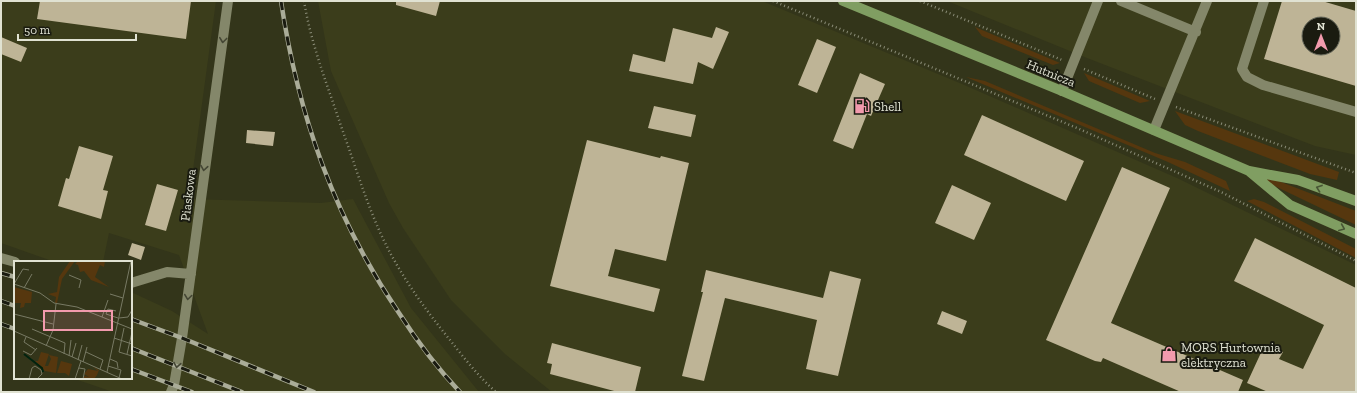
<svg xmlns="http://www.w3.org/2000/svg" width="1357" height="393" font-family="'Zilla Slab',serif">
<rect width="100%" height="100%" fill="#33351a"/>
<path fill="#3b3d1b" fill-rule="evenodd" d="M1,1H216L189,199L321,203L353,199L411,308L479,392H113L72,378H131V292L172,311L208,334L179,255L109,233L103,262H55L1,243Z
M318,1H762L962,84L1177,178L1356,265V392H552L505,354L451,300L403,228L389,203L331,71Z
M947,1H1356V155L1315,146L1087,58ZM1309,24H1333V48H1309Z"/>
<path fill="#56370e" d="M975,27L1060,63L1053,65L982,36Z
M1084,73L1150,101L1140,103L1089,81Z
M966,77L985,81L1155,153L1185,162L1226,181L1230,191L1168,162Z
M1175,111L1339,172L1337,180L1310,174L1198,131L1185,125Z
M1263,175L1356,211V225L1260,179Z
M1254,199L1264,202L1356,249V258L1247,201Z"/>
<path fill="#beb496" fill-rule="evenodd" d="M40,1H191L186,39L37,19Z
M396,1H440L436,16L396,5Z
M1282,1H1322L1356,11V86L1264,59ZM1309,24H1333V48H1309Z
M716,27L729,32L713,69L698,62L693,84L629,71L633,54L665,62L673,28L712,38Z
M1,37L27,48L21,62L1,54Z
M817,39L836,47L817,93L798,85Z
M860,73L885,84L871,116L867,114L853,149L833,141Z
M654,106L696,115L691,137L648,128Z
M982,115L1084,161L1066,201L964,155Z
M247,130L275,132L273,146L246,143Z
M587,140L660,158L661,156L689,163L666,261L615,249L608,276L660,289L654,312L550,286Z
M79,146L113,156L103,190L108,191L101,219L58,206L66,178L69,179Z
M1122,167L1170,188L1111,323L1243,380L1238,392H1181L1103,358L1101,362L1095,361L1046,340Z
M157,184L178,190L166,231L145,225Z
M952,185L991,203L974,240L935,223Z
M1255,238L1356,288V392H1268L1247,383L1265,344L1283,352L1279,359L1303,369L1324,325L1234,281Z
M132,243L145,247L141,260L128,255Z
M706,270L823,298L830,271L861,279L838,376L806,369L817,320L725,298L704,381L682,376L703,292H701Z
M942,311L967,321L962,334L937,324Z
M552,343L641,367L635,392H618L550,374L552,364L547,363Z"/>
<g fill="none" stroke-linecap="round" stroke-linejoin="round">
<path stroke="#8b8d78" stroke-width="2.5" stroke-dasharray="1 3" stroke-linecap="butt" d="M304,1C311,44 327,84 341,126C357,170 370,217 393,258C409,287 429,314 450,340C464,358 479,377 496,392
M773,1L1077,128L1221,192L1356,261
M920,1L1062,60
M1084,69L1155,99
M1176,107L1356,173"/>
<path stroke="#84876a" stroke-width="10" d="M1121,1L1196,32
M1264,1L1242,69L1247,77L1263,85L1356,112
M1062,91L1098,1
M1154,130L1207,1
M1,258L15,262
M131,283L167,272L191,274
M171,392L174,385L182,338L228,1"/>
<path stroke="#809e62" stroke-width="10" d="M843,1L1062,91L1249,171L1298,180L1356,201
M1250,172L1290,205L1356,234"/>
<defs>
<path id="rail" d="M281,1C298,115 334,217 399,313C417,341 437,368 460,392
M1,273L15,277
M1,301L15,306
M131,319L182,338L314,392
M1,324L15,329
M131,348L242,392
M131,369L192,392"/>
</defs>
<use href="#rail" stroke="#aaac98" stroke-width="4.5"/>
<use href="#rail" stroke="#1a1b10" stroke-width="3" stroke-dasharray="9" stroke-linecap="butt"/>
</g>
<defs><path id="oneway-chevron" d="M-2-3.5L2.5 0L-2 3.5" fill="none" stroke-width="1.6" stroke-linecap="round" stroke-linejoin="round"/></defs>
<g stroke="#444634">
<use href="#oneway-chevron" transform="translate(223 40) rotate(97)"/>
<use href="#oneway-chevron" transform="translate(204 168) rotate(99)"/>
<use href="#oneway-chevron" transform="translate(188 297) rotate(98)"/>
<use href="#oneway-chevron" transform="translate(177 365) rotate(100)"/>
</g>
<g stroke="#485635">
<use href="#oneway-chevron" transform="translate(1319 188) rotate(-160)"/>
<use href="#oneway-chevron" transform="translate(1342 228) rotate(23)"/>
</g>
<defs>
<symbol id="fuel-bare" viewBox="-9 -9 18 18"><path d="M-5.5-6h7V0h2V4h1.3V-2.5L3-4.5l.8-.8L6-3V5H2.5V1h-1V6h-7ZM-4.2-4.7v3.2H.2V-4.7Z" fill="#f29aad" stroke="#1a1b10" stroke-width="2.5" paint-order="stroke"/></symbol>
<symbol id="shop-bare" viewBox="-9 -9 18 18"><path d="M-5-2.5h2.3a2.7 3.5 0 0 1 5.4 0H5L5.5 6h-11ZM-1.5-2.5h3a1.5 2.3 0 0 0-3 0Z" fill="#f29aad" stroke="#1a1b10" stroke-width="2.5" paint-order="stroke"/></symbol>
</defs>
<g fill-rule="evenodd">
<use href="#fuel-bare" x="851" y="95" width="22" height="22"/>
<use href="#shop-bare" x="1158" y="343" width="22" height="22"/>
</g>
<g text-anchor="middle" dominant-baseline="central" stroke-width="4" stroke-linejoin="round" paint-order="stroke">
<g font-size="13" fill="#e0e2d2" stroke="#1a1b10">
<text transform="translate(1051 73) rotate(22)">Hutnicza</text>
<text transform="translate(188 195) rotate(-83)">Piaskowa</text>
</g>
<g font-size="13" fill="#e0e2d2" stroke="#1a1b10" text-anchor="start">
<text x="874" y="106">Shell</text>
<text x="1181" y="347">MORS Hurtownia<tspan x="1181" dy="15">elektryczna</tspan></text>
</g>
</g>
<g transform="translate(14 261)">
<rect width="118" height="118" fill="#33351a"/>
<path d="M56,0H61L48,18L43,42H41L42,36L34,33L43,31L45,16ZM64,0H91L90,6L86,4L81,16L95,26L77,19L70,10L66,11L64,4L61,3ZM0,26L18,31L17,42H11L10,46L6,47L7,42H0ZM27,91L35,93L31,105H34L37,98L35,94L44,96L42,112L31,110L21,100H24ZM47,100L58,103L55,115L51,112H43ZM79,106L85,109L83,114L80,118H70V115L75,116L70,113L74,108L84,110Z" fill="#56370e"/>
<path fill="none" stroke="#00230f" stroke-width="2" d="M10,93L28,107L29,111"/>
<path fill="none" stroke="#787a64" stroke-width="1" d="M55,14L67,19L65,27M0,23L9,8L15,9M0,23L26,32L40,42L63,46L118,68M10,27L18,13M96,33L109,37M102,50L94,48L92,53L104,57M0,53L39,63M88,56L94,39M105,57L114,56L118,49M110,67L105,91L118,95M18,68L51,82L50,93M0,70L108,118M12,76L10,81L22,89M100,77L118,83M32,85L39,69L42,43M9,90L17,94L23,87M72,91L89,99L86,108M113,93L118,71M55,95L57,79M58,96L62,82M96,98L103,101L104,107M64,99L68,84M69,101L73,86M94,105L107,109L105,117M65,107L71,108L69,118M93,111L117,0M15,118L18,107L21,105L27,109L28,113L23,118M61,118L67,100"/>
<path fill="#f29aad" fill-opacity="0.15" stroke="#f29aad" stroke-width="2" d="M30,50H98V69H30Z"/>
<rect width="118" height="118" fill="none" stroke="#e0e2d2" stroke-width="2"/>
</g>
<rect width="1357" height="393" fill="none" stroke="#e0e2d2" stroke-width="4"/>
<g transform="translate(1321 36)"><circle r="19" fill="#1a1b10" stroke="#696b5e"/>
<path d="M0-3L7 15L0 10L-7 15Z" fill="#f29aad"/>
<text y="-6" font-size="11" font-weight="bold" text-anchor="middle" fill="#e0e2d2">N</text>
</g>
<path d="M18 34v6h118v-6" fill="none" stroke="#e0e2d2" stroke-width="2"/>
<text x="24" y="34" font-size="12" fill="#e0e2d2" stroke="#1a1b10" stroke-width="3" paint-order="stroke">50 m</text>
</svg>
